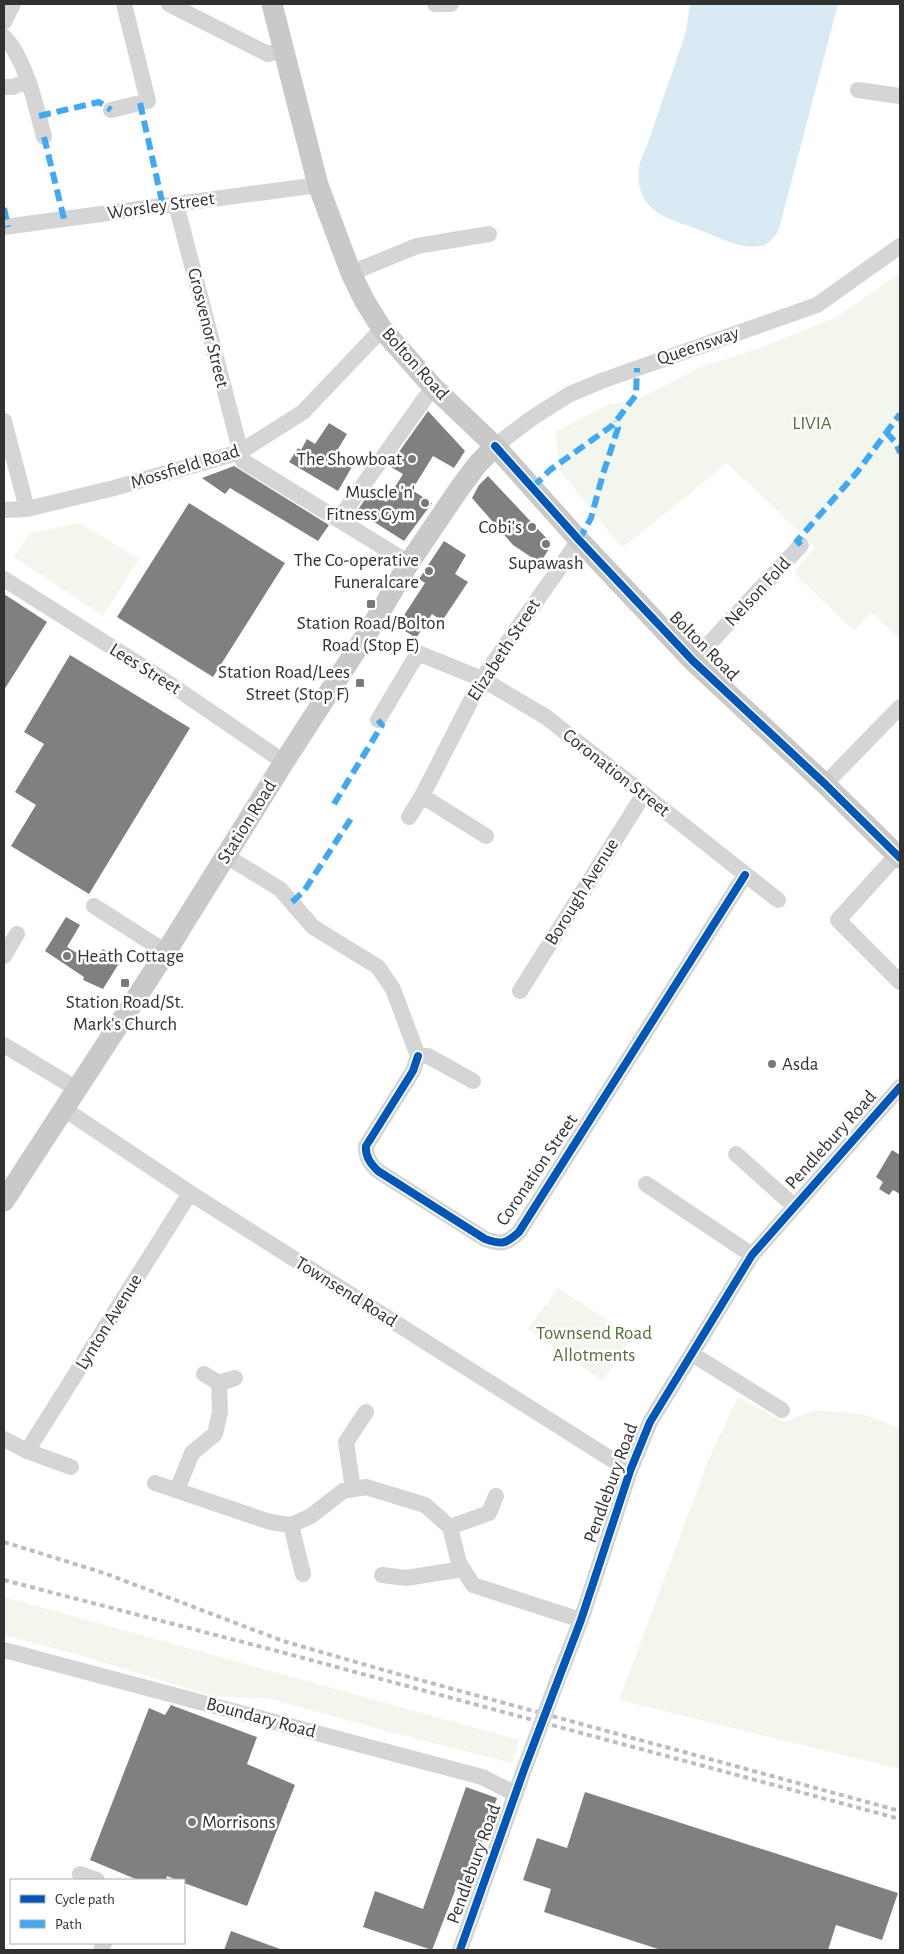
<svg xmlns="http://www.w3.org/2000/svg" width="904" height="1954" font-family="'Alegreya Sans',sans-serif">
<rect width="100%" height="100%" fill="#fff"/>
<path fill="#f2f6ed" d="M900,273V639L870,612L854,631L794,573L815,547L727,463L622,548L560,470L555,432L607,405L641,398L704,366L760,348L837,317Z
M79,523L139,559L103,616L14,557L29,534Z
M558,1288L633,1337L602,1381L528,1329Z
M738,1397L784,1422L815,1410L862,1414L897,1427L900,1422V1769L619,1700L708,1461Z
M4,1597L519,1740L512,1763L383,1730L271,1699L213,1696L79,1655L4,1635Z"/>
<path fill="#d9eaf4" d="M690,4H838L779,229C775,237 770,244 760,246C742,250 721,238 704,232C690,226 675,222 661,215C636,201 633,171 646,148L686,32Z"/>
<path fill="#808080" d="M428,411L465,451L454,468L433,456L412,490L432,503L404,541L357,511L370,492L386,502L403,474L389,466Z
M329,423L347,434L335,454L353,465L338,491L289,462L298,448L301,450L307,439L315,444Z
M234,466L329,525L318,541L230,488L225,494L202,478Z
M488,476L552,544L540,563L513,545L472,498L479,485Z
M189,503L285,563L213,677L117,617Z
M444,541L466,555L455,574L468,582L442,621L432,614L416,638L397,626L425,583L419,579Z
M4,594L47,622L4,690Z
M70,655L190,728L89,894L11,846L36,805L15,792L44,744L24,732Z
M66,917L80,925L67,947L92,962L103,949L121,960L103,989L83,980L84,977L45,951Z
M892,1150L900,1155V1194L893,1190L889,1195L879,1189L883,1182L876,1177Z
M171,1705L257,1737L247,1764L295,1785L247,1906L184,1883V1880H177L167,1876L166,1880H138L90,1860L149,1708L165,1715Z
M466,1787L497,1798L467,1886L458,1883L432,1950L363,1927L375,1891L423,1909Z
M585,1792L898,1893L882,1940L836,1925L828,1950H661L544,1912L551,1889L523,1880L537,1838L567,1848Z
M231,1931L280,1949L279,1950H224Z"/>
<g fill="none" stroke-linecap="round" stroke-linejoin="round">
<path stroke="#d5d5d5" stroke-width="16" d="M169,4L268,54L284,50
M435,4H451
M4,22L13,4
M4,37C25,57 37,109 44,137
M4,87H13L27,81
M858,90L900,96
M111,110L148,101L124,4
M176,204L243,461L409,563
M4,227L318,185
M351,273L417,246L489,234
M4,421L27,509
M495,446L532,418L570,394L604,380L817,305L900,246
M4,510L27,509L114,488L240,452L303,412L382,329
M339,519L433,387
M4,579L164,680L284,762
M693,661L801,545
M378,720L418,653L482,679L546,717L778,900
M825,784L900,707
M422,796L486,836
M409,817L422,796L482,679L579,540
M897,855L838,920L900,982
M226,856L280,889L313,927L378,967L393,989L418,1056
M94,906L166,952
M4,956L17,934
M520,991L644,794
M4,1045L77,1089
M418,1056L413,1071L366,1146C365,1157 371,1164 378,1171L485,1239C502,1245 506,1244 519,1232L745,875
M418,1056H428L473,1081
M64,1109L190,1193L630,1471
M736,1154L794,1206
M646,1184L752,1255
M692,1354L782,1410
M219,1383L235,1378
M4,1439L27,1451L71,1467
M27,1451L190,1193
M155,1483L270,1522L291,1525L311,1516L343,1491L366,1487L425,1505L450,1527L459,1563L473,1585L581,1620
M353,1489L346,1442L366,1412
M177,1490L192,1453L215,1434L220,1412L219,1383L204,1374
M291,1525L303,1574
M450,1527L489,1513L496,1496
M382,1575L406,1578L463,1569
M4,1650L482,1777L516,1794
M556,1684L581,1620L630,1471L650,1422L752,1255L900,1087
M80,1874L97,1880
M101,1950L104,1943
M460,1950L525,1767"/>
<path stroke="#c9c9c9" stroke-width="21" d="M272,4L318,185L351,273L364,300L382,329L433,387L495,446L579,540L693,661L825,784L900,858
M4,1201L166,952L284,762L373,624L409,563L457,492L476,466L495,446"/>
<path stroke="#bdbdbd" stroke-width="4" stroke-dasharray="5 4" stroke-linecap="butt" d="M4,1542L104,1573L283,1641L387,1671L900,1811
M4,1580L281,1652L900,1819"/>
<path stroke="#d5d5d5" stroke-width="16" d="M525,1767L556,1684"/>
<path stroke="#3fa9f5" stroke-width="6" stroke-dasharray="12 6" stroke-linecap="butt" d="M140,103L163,206
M39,116L99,102L111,110
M44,137L64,219
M4,208L8,227
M886,432L896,443L900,453
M533,487L550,470L613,425L636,395L637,368
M579,540L591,518L603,474L618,428L616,421
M801,545L797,541L858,471L900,414
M334,804L382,725L378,720
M292,902L304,891L352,817"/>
<defs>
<path id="cycleway" d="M495,446L579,540L693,661L825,784L900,858
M418,1056L413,1071L366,1146C365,1157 371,1164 378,1171L485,1239C502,1245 506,1244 519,1232L745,875
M460,1950L525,1767L581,1620L630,1471L650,1422L752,1255L900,1087"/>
</defs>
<use href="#cycleway" stroke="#fff" stroke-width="11"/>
<use href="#cycleway" stroke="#0057b8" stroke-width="8"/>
</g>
<g fill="#797979" stroke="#fff" stroke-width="2">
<circle cx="412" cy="459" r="5"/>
<circle cx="425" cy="503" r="5"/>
<circle cx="532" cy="527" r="5"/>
<circle cx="546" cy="544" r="5"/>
<circle cx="429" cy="571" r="5"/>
<rect x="366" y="599" width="10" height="10" rx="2.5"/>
<rect x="355" y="678" width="10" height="10" rx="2.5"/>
<circle cx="67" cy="956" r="5"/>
<rect x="120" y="978" width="10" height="10" rx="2.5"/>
<circle cx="772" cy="1064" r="5"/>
<circle cx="192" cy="1822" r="5"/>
</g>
<g text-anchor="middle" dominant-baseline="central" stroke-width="5" stroke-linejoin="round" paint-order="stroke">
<g font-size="19" fill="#313131" stroke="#fff">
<text transform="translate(161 206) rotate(-8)">Worsley Street</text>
<text transform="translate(208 328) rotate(76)">Grosvenor Street</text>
<text transform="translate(698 346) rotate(-19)">Queensway</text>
<text transform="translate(415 364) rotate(48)">Bolton Road</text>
<text transform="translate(185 467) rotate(-17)">Mossfield Road</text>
<text transform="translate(758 592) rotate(-47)">Nelson Fold</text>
<text transform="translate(704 646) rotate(45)">Bolton Road</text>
<text transform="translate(504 650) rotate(-57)">Elizabeth Street</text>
<text transform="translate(145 669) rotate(32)">Lees Street</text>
<text transform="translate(616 773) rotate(38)">Coronation Street</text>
<text transform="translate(247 822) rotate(-58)">Station Road</text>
<text transform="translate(582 892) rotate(-58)">Borough Avenue</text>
<text transform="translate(831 1140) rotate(-48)">Pendlebury Road</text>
<text transform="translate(537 1170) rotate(-56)">Coronation Street</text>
<text transform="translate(346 1292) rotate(32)">Townsend Road</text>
<text transform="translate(109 1322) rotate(-58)">Lynton Avenue</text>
<text transform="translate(611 1483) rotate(-70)">Pendlebury Road</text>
<text transform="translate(261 1718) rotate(15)">Boundary Road</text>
<text transform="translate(474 1864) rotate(-70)">Pendlebury Road</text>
</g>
<g font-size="19" fill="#54703a" stroke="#fff">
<text x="812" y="423">LIVIA</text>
<text x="594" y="1333">Townsend Road<tspan x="594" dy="22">Allotments</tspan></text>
</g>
<g font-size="19" fill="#313131" stroke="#fff" text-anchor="end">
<text x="402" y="459">The Showboat</text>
<text x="415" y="492">Muscle 'n'<tspan x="415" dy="22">Fitness Gym</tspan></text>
<text x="522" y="527">Cobi's</text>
<text x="419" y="560">The Co-operative<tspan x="419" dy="22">Funeralcare</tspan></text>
<text x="546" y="563" text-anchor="middle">Supawash</text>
<text x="371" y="623" text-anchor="middle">Station Road/Bolton<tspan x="371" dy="22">Road (Stop E)</tspan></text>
<text x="350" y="672">Station Road/Lees<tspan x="350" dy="22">Street (Stop F)</tspan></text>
<text x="77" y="956" text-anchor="start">Heath Cottage</text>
<text x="125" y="1002" text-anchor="middle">Station Road/St.<tspan x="125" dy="22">Mark's Church</tspan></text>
<text x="782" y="1064" text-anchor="start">Asda</text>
<text x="202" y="1822" text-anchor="start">Morrisons</text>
</g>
</g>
<rect width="904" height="1954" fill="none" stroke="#313131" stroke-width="10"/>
<rect x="10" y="1879" width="175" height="65" fill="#ffffff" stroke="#adadad"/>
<rect x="20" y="1895" width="25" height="8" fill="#0057b8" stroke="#adadad"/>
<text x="55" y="1904" font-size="15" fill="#313131">Cycle path</text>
<rect x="20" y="1920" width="25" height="8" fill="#3fa9f5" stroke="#adadad"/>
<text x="55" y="1929" font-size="15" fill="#313131">Path</text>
</svg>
